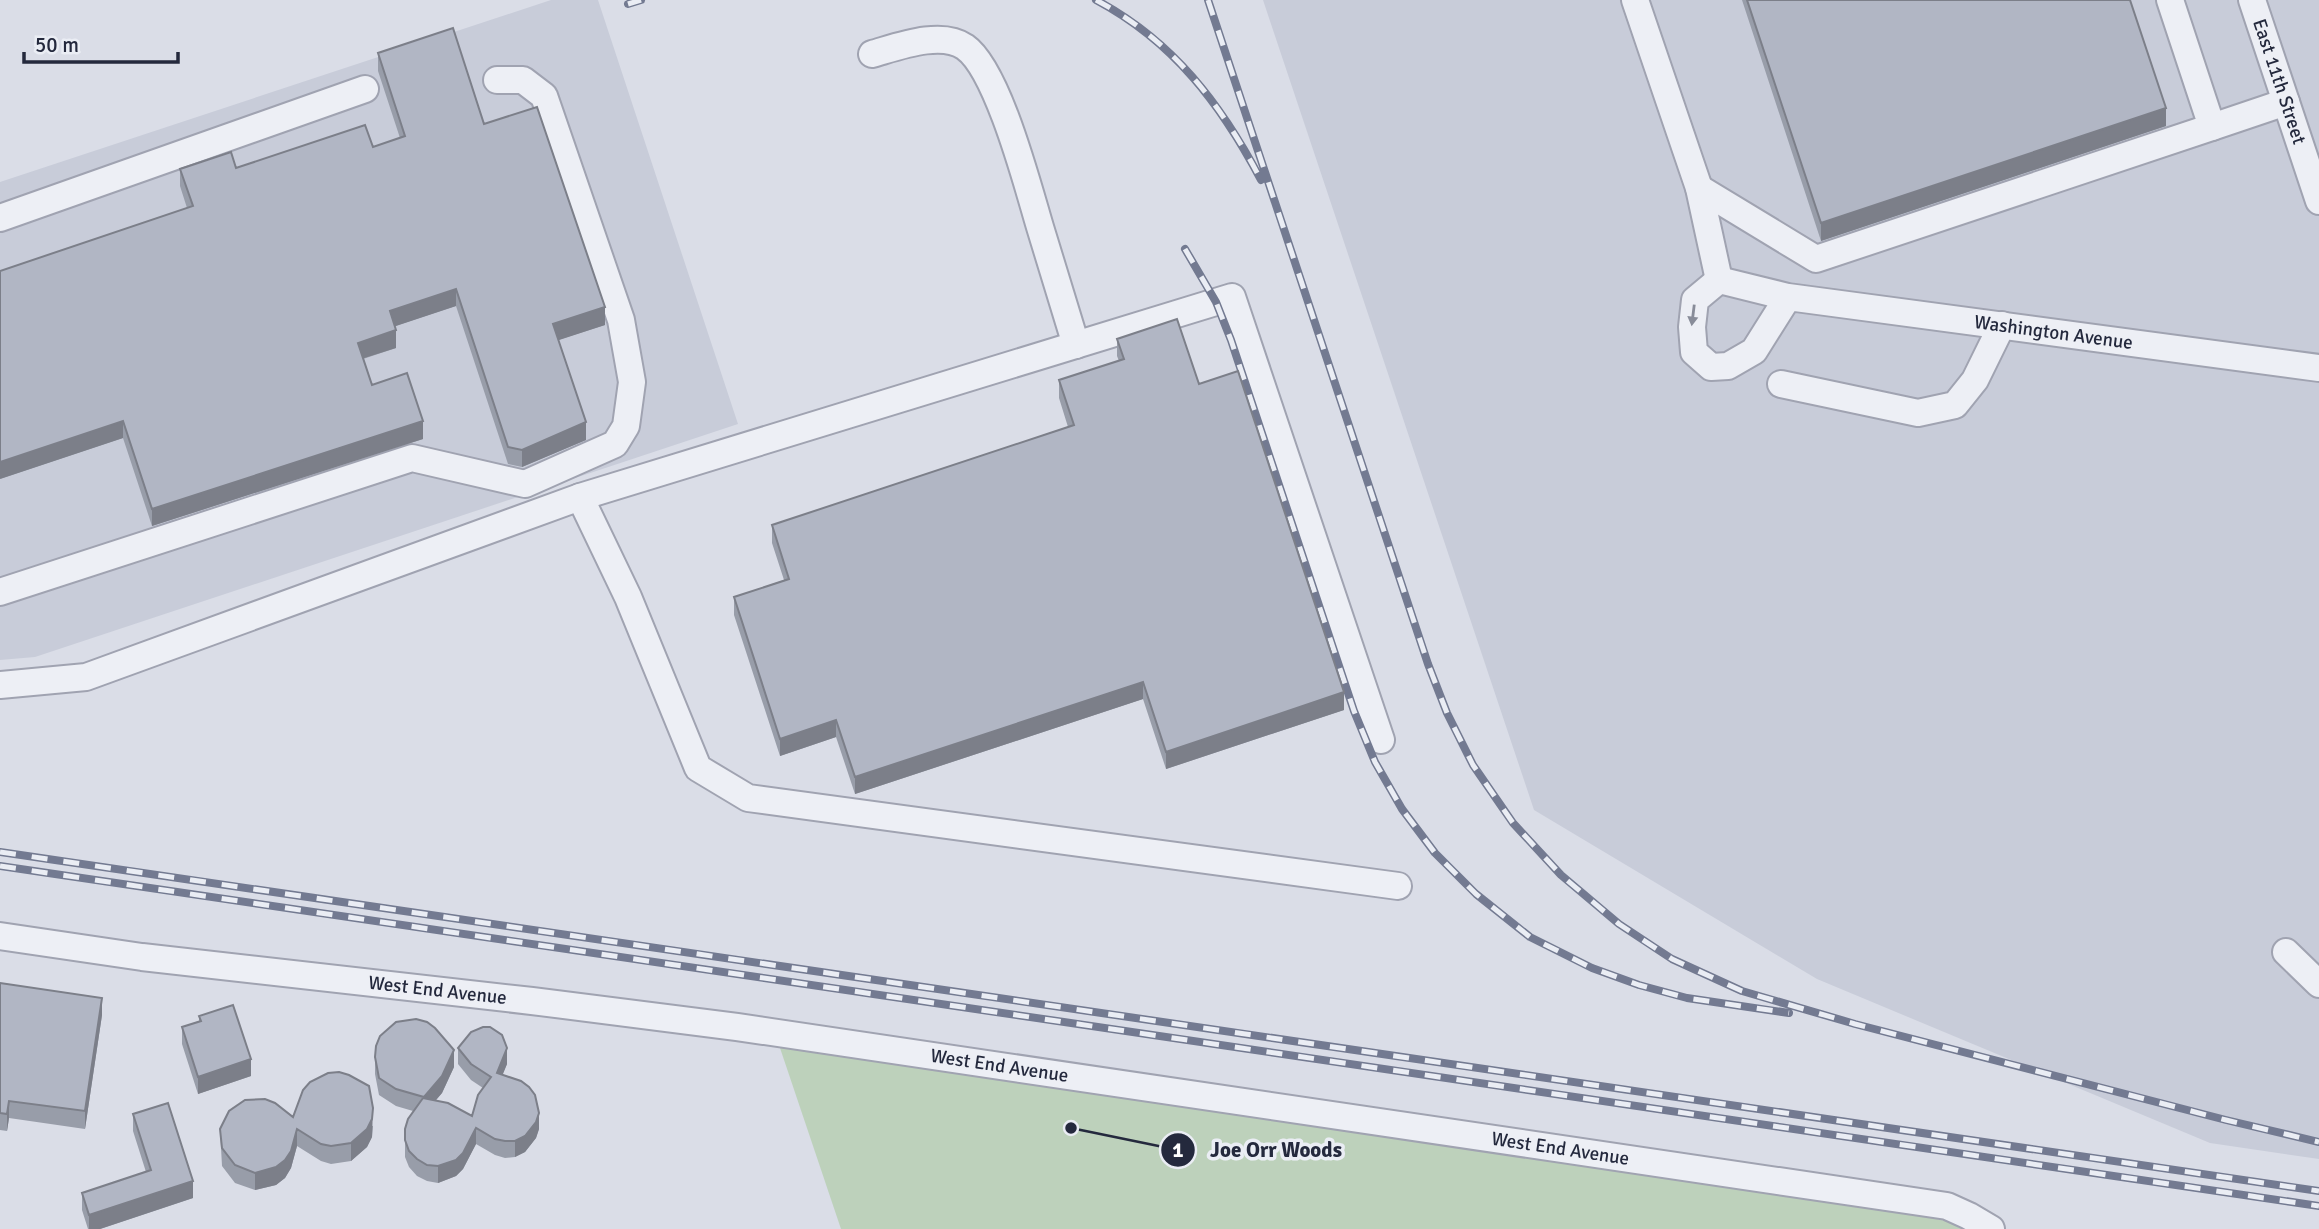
<svg xmlns="http://www.w3.org/2000/svg" width="2319" height="1229" font-family="Signika,sans-serif">
<rect width="100%" height="100%" fill="#dadde7"/>
<path fill="#c8ccd9" d="M551,0H598L738,424L35,657L0,660V182Z
M1263,0H2319V1159L2210,1143L1817,979L1534,810Z"/>
<path fill="#bdd1bb" d="M779,1045L1892,1210L1952,1222L1969,1229H841Z"/>
<g fill="none" stroke-linecap="round" stroke-linejoin="round">
<defs>
<g id="minor">
<path d="M1635,0L1699,188L1719,280"/>
<path id="s1" d="M2252,0L2319,201"/>
<path d="M872,54C897,47 941,30 965,47C998,70 1028,187 1040,227C1052,267 1064,306 1076,345"/>
<path d="M2212,127L2286,102"/>
<path d="M1699,188L1816,259L2212,127L2170,0"/>
<path d="M0,218L365,89"/>
<path id="s2" d="M1788,297L1754,351L1728,366L1711,367L1694,352L1692,327L1695,300L1719,280L1788,297L2319,368"/>
<path d="M1781,384L1918,413L1955,405L1975,380L2002,325"/>
<path d="M580,497L628,597L698,768L748,798L1398,886"/>
<path d="M0,592L412,458L525,484L615,444L626,426L632,382L621,320L544,96L523,80H497"/>
<path d="M0,685L86,677L580,497L1232,297L1381,740"/>
<path id="s3" d="M0,936L142,957L532,1001L737,1027L1947,1206L1969,1216L1991,1229"/>
<path d="M2286,952L2319,984"/>
</g>
</defs>
<use href="#minor" stroke="#a0a3b1" stroke-width="30"/>
<use href="#minor" stroke="#edeff5" stroke-width="26"/>
<defs>
<path id="rail" d="M1096,0C1173,41 1221,104 1261,180
M1208,0L1428,664L1447,713L1473,765L1513,823L1561,875L1619,924L1672,959L1742,991L1855,1024L2226,1120L2319,1142
M628,4L641,0
M1185,249L1216,302L1231,340L1354,711L1375,762L1402,809L1435,853L1476,894L1530,937L1592,968L1639,985L1687,998L1789,1013
M0,852L2319,1191
M0,866L2319,1206"/>
</defs>
<use href="#rail" stroke="#737a91" stroke-width="8"/>
<use href="#rail" stroke="#eaedf4" stroke-width="5" stroke-dasharray="16" stroke-linecap="butt"/>
</g>
<path fill="#989da9" d="M1742,0H2130L2166,126L1821,241Z
M378,53L484,124L605,325L558,340L586,440L522,467L508,464L456,306L395,326L396,348L363,359L372,385L423,439L152,526L123,438L0,479L187,208L180,186V169L236,168L373,147L400,138L378,71Z
M1117,339L1199,384L1344,710L1166,769L1143,699L855,794L836,737L780,756L734,615V597L784,580L772,543V525L1068,427L1059,398V380L1119,361L1117,356Z
M0,983L102,1015L85,1129L9,1118L7,1131L0,1130Z
M199,1016L251,1076L198,1094L182,1044V1027L199,1021Z
M458,1048L507,1064L502,1075L539,1129L536,1138L525,1152L515,1157L505,1158L495,1155L476,1144L463,1169L456,1176L438,1183L427,1181L417,1176L409,1167L405,1157V1129L413,1111L396,1106L379,1095L375,1074V1057L454,1067L442,1093L436,1100L472,1116L483,1088L471,1080L458,1064Z
M133,1114L193,1198L100,1229H88L82,1210V1193L146,1172L133,1131Z
M293,1117L373,1126L372,1137L367,1147L351,1161L331,1164L321,1161L297,1146L291,1168L285,1178L276,1185L255,1190L235,1183L222,1166L220,1129Z"/>
<path fill="#7c7f89" d="M2166,108V126L1821,241V223Z
M456,289V306L390,328V311Z
M605,307V325L553,342V324Z
M396,330V348L358,360V343Z
M123,421V438L0,479V462Z
M423,421V439L152,526V509Z
M586,422V440L522,467V450Z
M1143,682V699L855,794V777Z
M1344,692V710L1166,769V752Z
M836,720V737L780,756V739Z
M102,998V1015L85,1129V1111Z
M507,1048V1064L497,1089V1073Z
M454,1050V1067L442,1093L424,1114V1097Z
M251,1059V1076L198,1094V1077Z
M9,1101V1118L7,1131V1114Z
M373,1108L372,1137L367,1147L351,1161V1143Z
M539,1113V1129L536,1138L525,1152L515,1157V1141Z
M476,1128V1144L463,1169L456,1176L438,1183V1166Z
M297,1129V1146L291,1168L285,1178L276,1185L255,1190V1173Z
M193,1181V1198L100,1229H89V1215Z"/>
<path fill="#b1b6c4" stroke="#7c7f89" stroke-width="2" d="M1747,0H2130L2166,108L1821,223Z
M453,28L484,124L537,107L605,307L553,324L586,422L522,450L508,447L456,289L390,311L396,330L358,343L372,385L407,373L423,421L152,509L123,421L0,462V271L193,206L180,169L231,152L236,168L365,125L373,147L405,136L378,53Z
M1177,319L1199,384L1238,371L1344,692L1166,752L1143,682L855,777L836,720L780,739L734,597L789,579L772,525L1074,425L1059,380L1124,359L1117,339Z
M0,983L102,998L85,1111L9,1101L7,1114L0,1113Z
M233,1005L251,1059L198,1077L182,1027L201,1021L199,1016Z
M416,1019L427,1022L435,1028L454,1050L442,1076L424,1097L396,1089L379,1078L375,1057L376,1046L380,1036L396,1022Z
M483,1027H490L502,1035L507,1048L497,1073L521,1081L529,1087L535,1095L539,1113L536,1122L525,1136L515,1141H505L495,1139L476,1128L463,1153L456,1160L438,1166L427,1165L417,1159L409,1151L405,1140V1129L408,1119L423,1098L448,1103L472,1116L478,1095L491,1077L471,1064L458,1048L471,1032Z
M339,1072L349,1075L369,1086L373,1108L372,1119L367,1129L351,1143L331,1146L321,1144L297,1129L291,1151L285,1160L276,1167L255,1173L235,1165L222,1148L220,1129L229,1111L245,1100L265,1099L275,1103L293,1117L303,1090L310,1082L328,1073Z
M168,1103L193,1181L89,1215L82,1193L151,1170L133,1114Z"/>
<defs><path id="oneway-solid" d="M-6-.8H1V-3.2L6.5 0L1 3.2V.8H-6Z" transform="scale(1.75)"/></defs>
<use fill="#888c99" href="#oneway-solid" transform="translate(1693 315) rotate(97)"/>
<g text-anchor="middle" dominant-baseline="central" stroke-width="7" stroke-linejoin="round" paint-order="stroke">
<g font-size="19" fill="#24293d" stroke="#eaedf4">
<text stroke="none"><textPath href="#s1" startOffset="86">East 11th Street</textPath></text>
<text stroke="none"><textPath href="#s2" startOffset="556">Washington Avenue</textPath></text>
<text stroke="none"><textPath href="#s3" startOffset="441">West End Avenue</textPath></text>
<text stroke="none"><textPath href="#s3" startOffset="1008">West End Avenue</textPath></text>
<text stroke="none"><textPath href="#s3" startOffset="1575">West End Avenue</textPath></text>
</g>
</g>
<path fill="none" stroke="#24293d" stroke-width="2.5" d="M1071 1128L1178 1150"/>
<g fill="#24293d" stroke="#eaedf4" stroke-width="2.5">
<circle cx="1071" cy="1128" r="7"/>
<circle cx="1178" cy="1150" r="18"/>
</g>
<g font-size="21" text-anchor="middle" font-weight="bold" fill="#fff">
<text x="1178" y="1157">1</text>
</g>
<g font-size="21" text-anchor="middle" font-weight="bold" fill="#24293d" stroke="#eaedf4" stroke-width="7" stroke-linejoin="round" paint-order="stroke">
<text x="1276" y="1157">Joe Orr Woods</text>
</g>
<path d="M24 52v10h154v-10" fill="none" stroke="#24293d" stroke-width="3.5"/>
<text x="35" y="52" font-size="21" fill="#24293d" stroke="#eaedf4" stroke-width="5" paint-order="stroke">50 m</text>
</svg>
